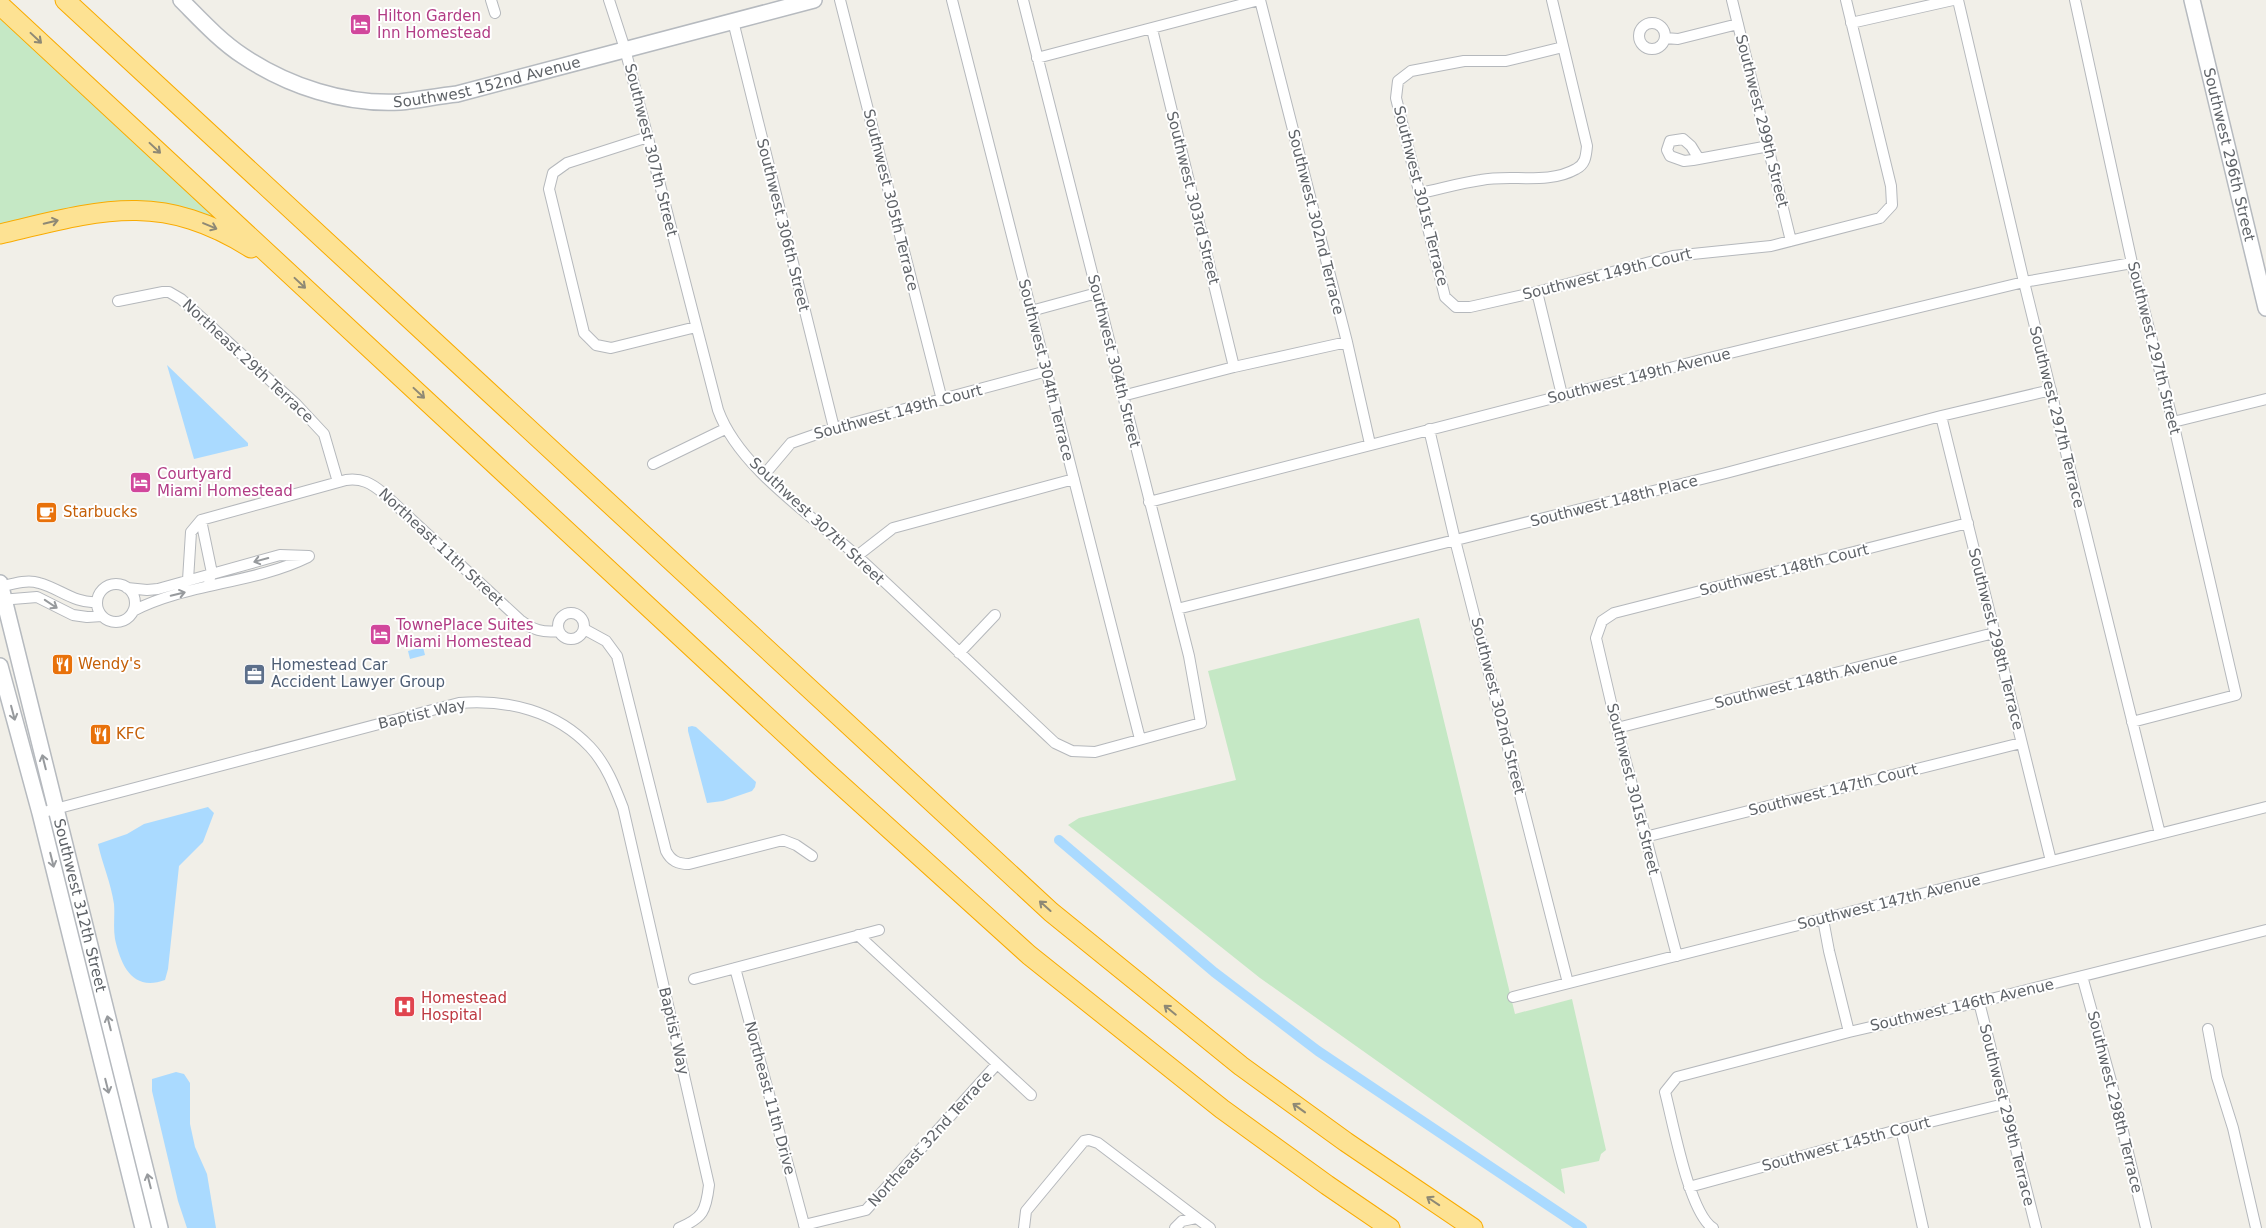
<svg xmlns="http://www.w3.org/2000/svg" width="2266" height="1228" font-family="'DejaVu Sans',sans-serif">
<rect width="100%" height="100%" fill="#f1efe8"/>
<path fill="#c5e8c5" d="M0,17L226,226L192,215L0,228Z
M1419,618L1515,1014L1572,999L1606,1150L1601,1154L1599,1161L1561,1169L1565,1194L1260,978L1068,825L1079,818L1236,780L1208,671Z"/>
<path fill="#aadaff" d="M167,365L248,443V446L194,459Z
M423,647L425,655L410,659L408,651Z
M692,726L696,727L756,782L755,787L752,791L723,801L707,803L688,731V727Z
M208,807L214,813L203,842L179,866L168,969L165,980C133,992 121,966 115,939C113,927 115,915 114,904C111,883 102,863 98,844L127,834L144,824Z
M176,1072L184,1074L190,1083V1124L195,1147L207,1174L216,1228H187L178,1201L152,1091V1079Z"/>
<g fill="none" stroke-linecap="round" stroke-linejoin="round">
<path stroke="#aadaff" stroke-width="10" d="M1059,840L1214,972L1318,1051L1582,1228"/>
<defs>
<path id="street" d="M491,0L495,13
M609,0L625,49L718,410C739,468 812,515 857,556C924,618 989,681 1055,743L1072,751L1095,752L1201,723L1189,656L1023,0
M840,0L942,400
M952,0L1140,739
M1260,0L1347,342L1370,444
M1732,0L1791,241
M1958,0L2024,282L2160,834
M2075,0L2132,263L2173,422L2236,695L2132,722
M733,21L834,428
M1639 36a13 13 0 1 1 26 0a13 13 0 1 1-26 0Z
M1851,23L1953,0
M1152,29L1234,367
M1665,38L1678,39L1738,24
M1563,47L1506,61H1464L1411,71L1398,81L1396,98L1445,297L1456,307H1470L1537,292L1673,256L1771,246L1880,218L1892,205L1891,186L1846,0
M1037,58L1259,0
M648,137L567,163L553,173L549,189L584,333L596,345L611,348L696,327
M1699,159L1691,146L1683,139L1670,141L1667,150L1670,156L1684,161L1693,160L1769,146
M1420,193C1440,189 1460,183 1481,180C1511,174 1548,185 1576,169C1586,164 1586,155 1587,146L1552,0
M1537,292L1562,395
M118,301L163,292H169L181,299L296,404L324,434L338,482
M1031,311L1097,293
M1122,396L1234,367L1347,342
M1941,416L2051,861
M2173,422L2266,399
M1429,429L1455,540L1568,983
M653,464L725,429
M764,475L791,443L834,428L1047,371
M1149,502L1701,360L2024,282L2132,263
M201,520L346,480C362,478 371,483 383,493L520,620C533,630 543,633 559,631
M201,520L212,573L209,580
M857,556L893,528L1074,479
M188,580L191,532L201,520
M97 603a19 19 0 1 1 38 0a19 19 0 1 1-38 0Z
M0,587C12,584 27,579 39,583C59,588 75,604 97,602
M127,588L147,590L158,589L280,555L309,556
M0,600L37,597L73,615L87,617L102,616
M1177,609L1726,473L1941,416L2051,390
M133,611C187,583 253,584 308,557
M558 626a13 13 0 1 1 26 0a13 13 0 1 1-26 0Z
M584,629L606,641L617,656L666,851C671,861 678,864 689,864L783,840L796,845L812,856
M959,653L995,615
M1617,728L1994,633
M40,813L459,703C508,699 556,711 590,747C606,764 615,787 623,808L709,1185C706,1211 703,1218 679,1228
M1645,837L2021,743
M1823,919L1829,951L1849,1032
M858,935L1031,1095
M1677,956L1617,728L1596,638L1602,621L1614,613L1968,523
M735,968L805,1228
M2082,976L2111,1081L2146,1228
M694,979L879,930
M1513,997L2266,807
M1979,1002L2036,1228
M2208,1029L2217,1077L2233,1128L2256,1228
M1901,1129L1923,1228
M1689,1187L1901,1129L2004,1104
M804,1225L866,1210L997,1064
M1024,1228L1026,1211L1084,1141L1089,1140L1098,1143L1210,1228
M1175,1228L1182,1221L1196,1218
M1713,1228C1689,1213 1673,1122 1665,1092L1677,1077L1849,1032L1979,1002L2266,930"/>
<g id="secondary">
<path id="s1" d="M181,0C200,19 220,41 243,56C288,86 345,105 400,102C419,100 438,96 457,94L814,0"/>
<path id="s2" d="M2192,0L2266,308"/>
<path id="s3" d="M0,583L160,1228"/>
<path d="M0,666L40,813L143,1228"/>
</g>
<path id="highway" d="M65,0L1051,912L1241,1066L1346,1142L1473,1228
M0,5L821,767L1029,955L1222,1109L1327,1185L1390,1228
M0,234C98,211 159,190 251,248"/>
</defs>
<use href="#street" stroke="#b5b8bc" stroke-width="12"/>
<use href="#secondary" stroke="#b6babf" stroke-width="18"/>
<use href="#highway" stroke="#f9ab00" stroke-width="21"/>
<use href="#street" stroke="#fff" stroke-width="10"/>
<use href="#secondary" stroke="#fff" stroke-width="15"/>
<use href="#highway" stroke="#fde293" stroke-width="19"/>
</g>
<defs><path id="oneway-shaft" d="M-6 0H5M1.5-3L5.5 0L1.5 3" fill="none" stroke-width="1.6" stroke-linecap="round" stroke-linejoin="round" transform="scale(1.25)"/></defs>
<g stroke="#8e8975">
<use href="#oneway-shaft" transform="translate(36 38) rotate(43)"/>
<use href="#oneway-shaft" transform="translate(155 148) rotate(43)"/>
<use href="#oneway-shaft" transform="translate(51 222) rotate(-13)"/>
<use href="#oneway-shaft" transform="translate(210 226) rotate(23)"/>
<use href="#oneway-shaft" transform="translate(300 283) rotate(43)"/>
<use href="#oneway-shaft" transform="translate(419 393) rotate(43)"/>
<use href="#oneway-shaft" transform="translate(1045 906) rotate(-138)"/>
<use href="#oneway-shaft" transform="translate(1170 1010) rotate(-141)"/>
<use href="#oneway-shaft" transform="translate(1299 1108) rotate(-144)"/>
<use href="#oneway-shaft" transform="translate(1433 1201) rotate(-146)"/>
</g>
<g stroke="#979a9d">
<use href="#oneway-shaft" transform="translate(261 560) rotate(165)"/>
<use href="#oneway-shaft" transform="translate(178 594) rotate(-13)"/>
<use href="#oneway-shaft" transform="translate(51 604) rotate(34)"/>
<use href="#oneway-shaft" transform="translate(13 713) rotate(75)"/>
<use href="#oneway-shaft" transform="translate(44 762) rotate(-104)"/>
<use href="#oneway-shaft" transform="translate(52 860) rotate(76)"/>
<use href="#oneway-shaft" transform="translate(109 1023) rotate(-104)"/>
<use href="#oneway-shaft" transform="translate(107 1086) rotate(76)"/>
<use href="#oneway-shaft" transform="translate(149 1181) rotate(-104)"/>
</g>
<defs>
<symbol id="hotel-square" viewBox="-11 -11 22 22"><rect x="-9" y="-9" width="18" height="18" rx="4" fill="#d1479c" stroke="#fff"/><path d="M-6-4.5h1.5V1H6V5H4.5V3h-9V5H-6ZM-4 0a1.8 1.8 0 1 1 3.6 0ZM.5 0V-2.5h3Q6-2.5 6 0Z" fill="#fff"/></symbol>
<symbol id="cafe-square" viewBox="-11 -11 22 22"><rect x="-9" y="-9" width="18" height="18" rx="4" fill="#e8710a" stroke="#fff"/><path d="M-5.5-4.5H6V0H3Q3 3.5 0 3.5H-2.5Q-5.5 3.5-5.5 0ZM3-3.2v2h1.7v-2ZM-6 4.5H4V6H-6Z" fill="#fff"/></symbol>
<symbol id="restaurant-square" viewBox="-11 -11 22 22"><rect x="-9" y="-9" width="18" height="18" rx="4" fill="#e8710a" stroke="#fff"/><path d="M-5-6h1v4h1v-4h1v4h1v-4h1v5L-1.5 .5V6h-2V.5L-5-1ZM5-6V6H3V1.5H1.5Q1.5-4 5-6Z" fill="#fff"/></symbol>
<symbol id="office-square" viewBox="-11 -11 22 22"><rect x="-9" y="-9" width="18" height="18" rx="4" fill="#5c6f8a" stroke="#fff"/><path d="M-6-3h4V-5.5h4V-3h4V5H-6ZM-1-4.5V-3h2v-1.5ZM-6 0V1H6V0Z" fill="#fff"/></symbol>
<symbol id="hospital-square" viewBox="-11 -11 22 22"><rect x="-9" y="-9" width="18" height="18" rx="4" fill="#e0444e" stroke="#fff"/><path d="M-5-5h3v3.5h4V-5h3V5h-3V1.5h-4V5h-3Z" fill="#fff"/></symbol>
</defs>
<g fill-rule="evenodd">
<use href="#hotel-square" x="348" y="12" width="25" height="25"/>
<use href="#hotel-square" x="128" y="470" width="25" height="25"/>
<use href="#cafe-square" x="34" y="500" width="25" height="25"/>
<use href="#hotel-square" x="368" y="622" width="25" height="25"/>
<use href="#restaurant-square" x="50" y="652" width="25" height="25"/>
<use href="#office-square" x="242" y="662" width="25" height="25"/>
<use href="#restaurant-square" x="88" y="722" width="25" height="25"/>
<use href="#hospital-square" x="392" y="994" width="25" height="25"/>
</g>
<g text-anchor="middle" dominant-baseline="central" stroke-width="4" stroke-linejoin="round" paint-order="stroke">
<g font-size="15" fill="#b23c85" stroke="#fff" text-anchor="start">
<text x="377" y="16">Hilton Garden<tspan x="377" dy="17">Inn Homestead</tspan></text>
<text x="157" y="474">Courtyard<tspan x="157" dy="17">Miami Homestead</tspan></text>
<text x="396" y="625">TownePlace Suites<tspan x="396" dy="17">Miami Homestead</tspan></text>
</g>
<g font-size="15" fill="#5f6368" stroke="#fff">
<text stroke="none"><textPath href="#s1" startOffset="339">Southwest 152nd Avenue</textPath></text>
<text transform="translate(1762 121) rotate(76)">Southwest 299th Street</text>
<text transform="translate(651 150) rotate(76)">Southwest 307th Street</text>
<text stroke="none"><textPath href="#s2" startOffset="159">Southwest 296th Street</textPath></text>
<text transform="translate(1421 196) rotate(76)">Southwest 301st Terrace</text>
<text transform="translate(1193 198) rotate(76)">Southwest 303rd Street</text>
<text transform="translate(891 200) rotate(76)">Southwest 305th Terrace</text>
<text transform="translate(1316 222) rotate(76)">Southwest 302nd Terrace</text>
<text transform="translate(783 225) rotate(76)">Southwest 306th Street</text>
<text transform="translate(1607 274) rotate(-14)">Southwest 149th Court</text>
<text transform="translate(2154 348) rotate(76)">Southwest 297th Street</text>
<text transform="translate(248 361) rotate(43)">Northeast 29th Terrace</text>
<text transform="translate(1114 361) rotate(76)">Southwest 304th Street</text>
<text transform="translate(1046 370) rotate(76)">Southwest 304th Terrace</text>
<text transform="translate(1639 376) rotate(-14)">Southwest 149th Avenue</text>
<text transform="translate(898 412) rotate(-15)">Southwest 149th Court</text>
<text transform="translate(2057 417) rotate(76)">Southwest 297th Terrace</text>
<text transform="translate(1614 501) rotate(-14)">Southwest 148th Place</text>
<text transform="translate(817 521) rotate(43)">Southwest 307th Street</text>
<text transform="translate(441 547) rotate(43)">Northeast 11th Street</text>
<text transform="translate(1784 570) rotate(-14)">Southwest 148th Court</text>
<text transform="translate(1996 639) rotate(76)">Southwest 298th Terrace</text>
<text transform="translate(1806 681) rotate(-14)">Southwest 148th Avenue</text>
<text transform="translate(1498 706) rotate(76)">Southwest 302nd Street</text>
<text transform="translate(422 714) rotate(-13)">Baptist Way</text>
<text transform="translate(1633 789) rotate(76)">Southwest 301st Street</text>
<text transform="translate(1833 790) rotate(-14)">Southwest 147th Court</text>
<text transform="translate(1889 902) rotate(-14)">Southwest 147th Avenue</text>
<text stroke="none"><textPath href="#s3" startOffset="332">Southwest 312th Street</textPath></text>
<text transform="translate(1962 1005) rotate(-13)">Southwest 146th Avenue</text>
<text transform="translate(674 1031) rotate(77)">Baptist Way</text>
<text transform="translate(770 1098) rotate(75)">Northeast 11th Drive</text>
<text transform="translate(2115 1102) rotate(76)">Southwest 298th Terrace</text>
<text transform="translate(2007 1115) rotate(76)">Southwest 299th Terrace</text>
<text transform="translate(930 1139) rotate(-48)">Northeast 32nd Terrace</text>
<text transform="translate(1846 1144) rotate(-15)">Southwest 145th Court</text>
</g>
<g font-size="15" fill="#c56008" stroke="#fff" text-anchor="start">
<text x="63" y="512">Starbucks</text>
<text x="78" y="664">Wendy's</text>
<text x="116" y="734">KFC</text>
</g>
<g font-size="15" fill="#4e5e75" stroke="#fff" text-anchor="start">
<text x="271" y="665">Homestead Car<tspan x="271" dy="17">Accident Lawyer Group</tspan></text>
</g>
<g font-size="15" fill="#be3a42" stroke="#fff" text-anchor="start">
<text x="421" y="998">Homestead<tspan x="421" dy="17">Hospital</tspan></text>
</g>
</g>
</svg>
